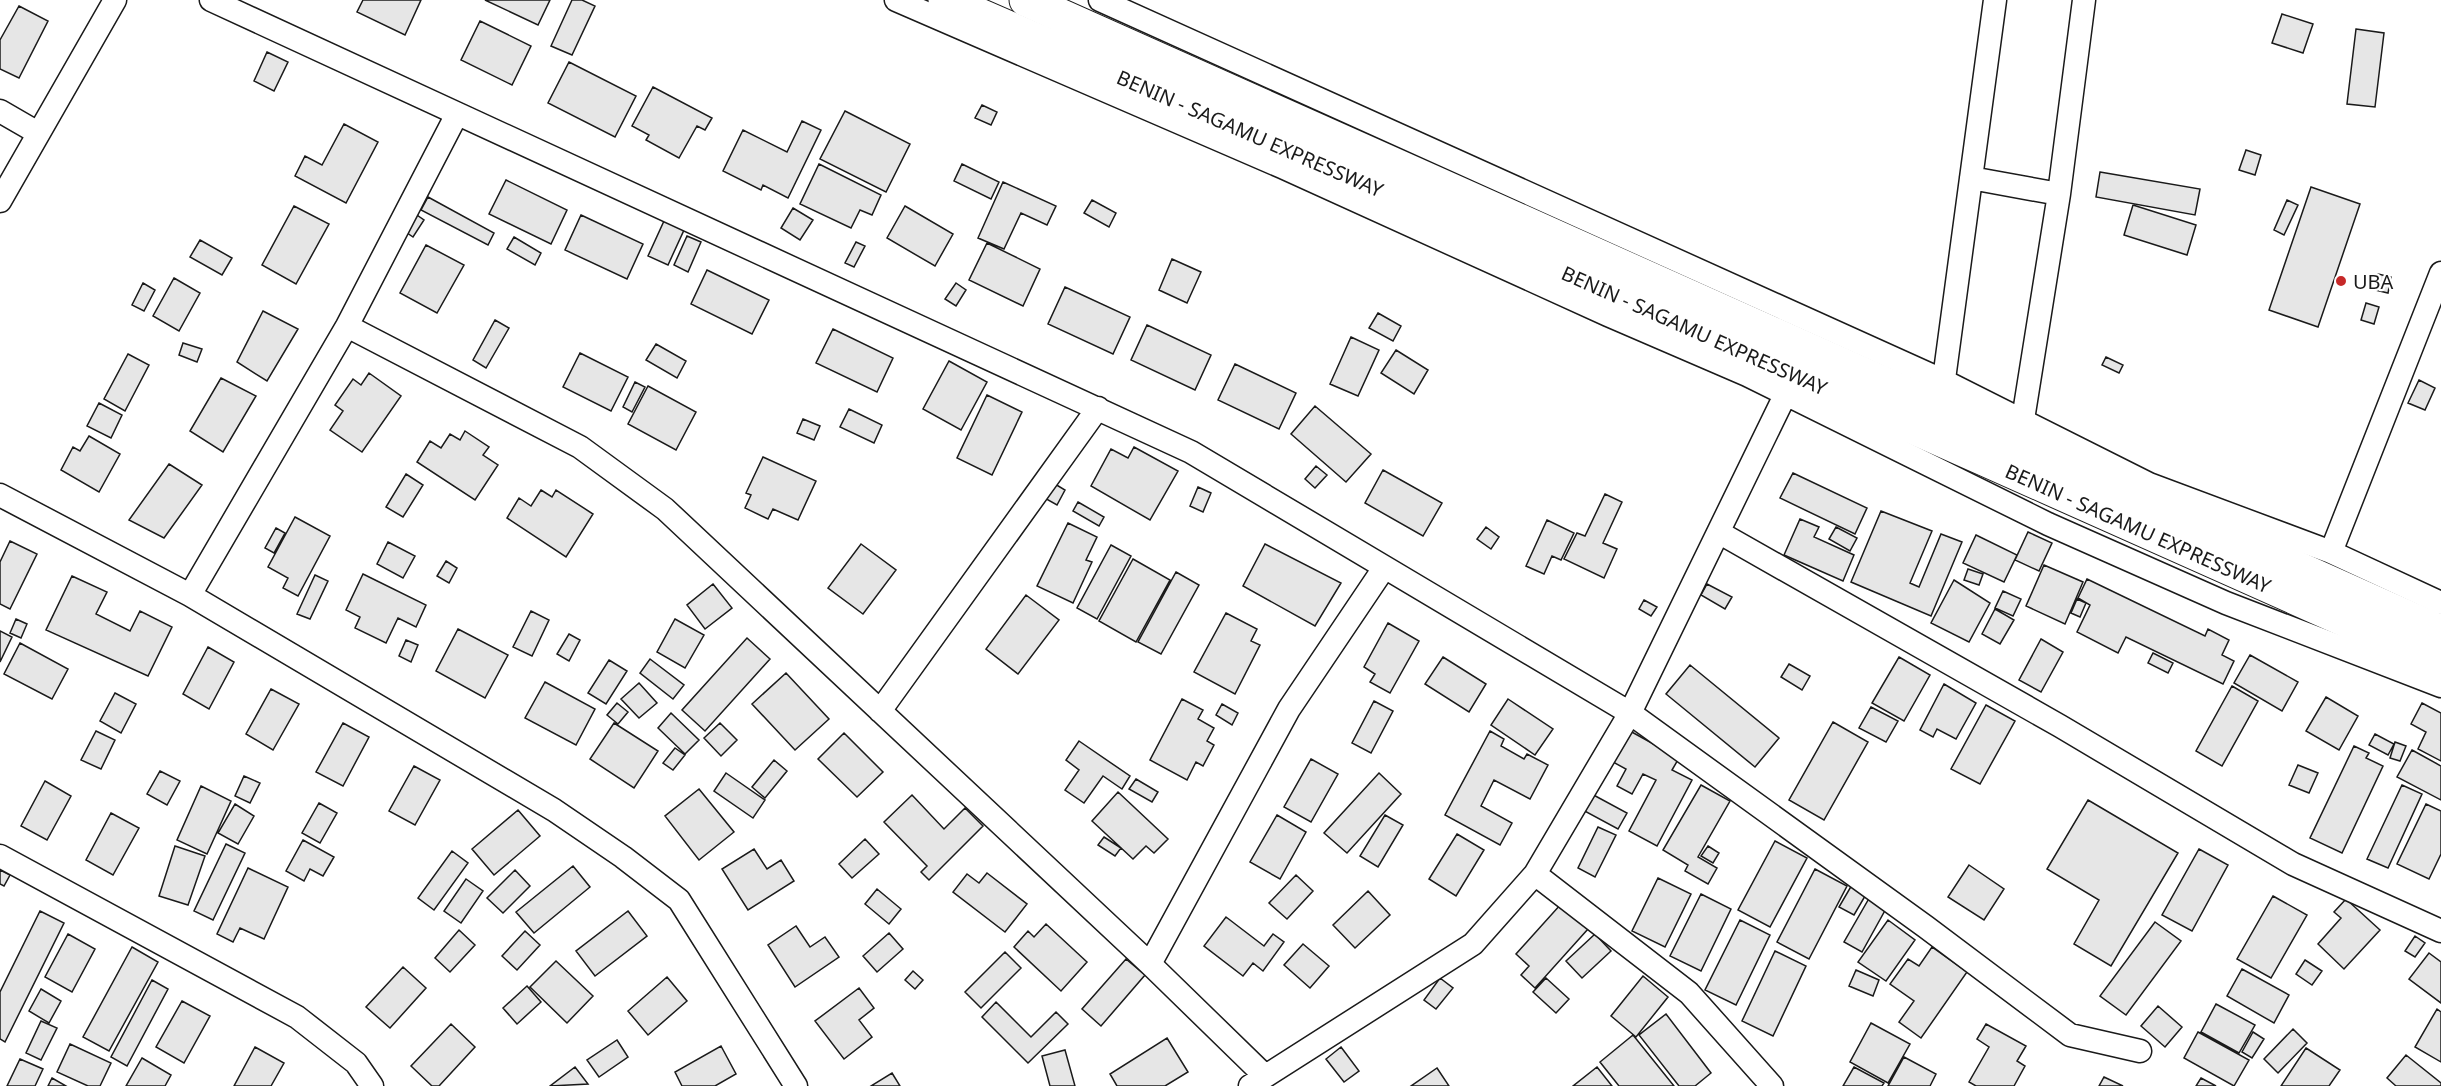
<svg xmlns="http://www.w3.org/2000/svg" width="2441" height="1086" font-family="'Noto Sans',sans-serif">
<rect width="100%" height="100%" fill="#fff"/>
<path fill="#e6e6e6" stroke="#1a1a1a" stroke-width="1.5" d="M363,0H421L405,35L357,12Z
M485,0H550L538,25Z
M572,0H582L595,6L572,55L551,46Z
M19,6L48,21L19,78L0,69V40Z
M2282,14L2313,24L2303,53L2272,43Z
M480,21L531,46L512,85L461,60Z
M2356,29L2384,33L2375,107L2347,104Z
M267,52L288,62L274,91L254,81Z
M569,62L636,96L615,137L548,103Z
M653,87L712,118L705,130L697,126L679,158L646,140L649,135L632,126Z
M982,105L997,112L991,125L975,118Z
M845,111L910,144L886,192L820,159Z
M802,121L821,130L788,198L763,185L761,190L723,171L743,130L787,152Z
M344,124L378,142L346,203L295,176L305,156L322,165Z
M2246,150L2261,155L2255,175L2239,170Z
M819,164L881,195L872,215L860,210L851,228L800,204Z
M962,164L999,182L991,199L954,181Z
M2100,172L2200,189L2195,215L2096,197Z
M506,180L567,210L551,244L489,214Z
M1003,182L1056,206L1047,225L1021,213L1004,249L978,238Z
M2311,187L2360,204L2318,327L2269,310Z
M428,197L494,233L488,245L421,210Z
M1092,200L1116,213L1109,227L1084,213Z
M2287,200L2298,205L2284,235L2274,230Z
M2133,205L2196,225L2187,255L2124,235Z
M294,206L329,224L296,284L262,265Z
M905,206L953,234L935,266L887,238Z
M793,208L813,220L800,240L781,228Z
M414,213L424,220L413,237L403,230Z
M581,215L643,244L627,279L565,250Z
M664,221L684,230L668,265L648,256Z
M687,236L701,242L688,272L674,265Z
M514,237L541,253L535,265L507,249Z
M200,240L232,258L222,275L190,257Z
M856,242L865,246L854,267L845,263Z
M987,243L1040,269L1023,306L969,280Z
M426,245L464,265L437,313L400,293Z
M1172,259L1201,272L1187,303L1159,290Z
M707,270L769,300L752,334L691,304Z
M2378,274L2391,277L2388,293L2375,290Z
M174,278L200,293L179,331L153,316Z
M143,283L155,290L144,311L132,305Z
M956,283L966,290L956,306L945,299Z
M1065,287L1130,317L1113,354L1048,324Z
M2366,303L2379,307L2374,324L2361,320Z
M263,311L298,329L267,381L237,362Z
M1378,313L1401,326L1393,341L1369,328Z
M495,320L509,328L486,368L473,360Z
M1147,325L1211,355L1195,390L1131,360Z
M833,329L893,358L877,392L816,363Z
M1351,337L1379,350L1358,396L1330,384Z
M183,343L202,349L197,362L179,355Z
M656,344L686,361L677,378L646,360Z
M1396,350L1428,370L1414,394L1381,373Z
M580,353L628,377L611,411L563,387Z
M128,354L149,365L125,411L104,399Z
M2106,357L2123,365L2119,373L2102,365Z
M949,361L987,382L961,430L923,409Z
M1235,364L1296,393L1279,429L1218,400Z
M369,373L401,396L362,452L330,430L343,411L335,405L353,379L361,385Z
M221,378L256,396L223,452L190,431Z
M2419,380L2435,388L2425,410L2408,403Z
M635,382L645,387L632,412L623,407Z
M648,386L696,412L676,450L628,424Z
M987,395L1022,412L992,475L957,458Z
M99,403L122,415L111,438L87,426Z
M1315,406L1371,454L1346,482L1291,434Z
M849,409L882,425L874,443L840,427Z
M803,419L820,426L814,440L797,433Z
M465,431L489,447L483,455L498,465L475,500L417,462L430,441L441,448L450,434L460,440Z
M89,436L120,454L99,492L61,470L73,447L80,451Z
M1134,447L1178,471L1150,520L1091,486L1111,449L1128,458Z
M763,457L816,481L798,520L773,509L768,519L745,508L751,495L746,493Z
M169,464L202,485L164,538L129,520Z
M1316,466L1327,475L1315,488L1305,479Z
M1383,470L1442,503L1423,536L1365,503Z
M1793,473L1867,508L1855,534L1780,498Z
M406,474L423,485L403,517L386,507Z
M1050,481L1065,490L1057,505L1041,496Z
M1198,487L1211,493L1203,512L1190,506Z
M541,490L552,497L556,490L593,514L566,557L507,518L519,498L531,506Z
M1605,494L1622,502L1603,543L1617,549L1604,578L1564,559L1577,533L1585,536Z
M1078,502L1104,517L1099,526L1073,511Z
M1881,511L1932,531L1910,583L1919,587L1941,534L1962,542L1931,616L1851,582Z
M295,517L330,536L298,596L283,588L288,578L268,567Z
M1800,519L1819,527L1814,537L1854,555L1843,581L1784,555Z
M1547,520L1574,533L1561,560L1552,556L1544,574L1526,566Z
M1068,523L1097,537L1086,560L1092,562L1073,603L1037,586Z
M1486,527L1499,537L1491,549L1477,539Z
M1836,527L1857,538L1850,551L1829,539Z
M276,528L285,533L274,553L265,548Z
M2028,532L2052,543L2039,571L2015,560Z
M1976,535L2017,555L2004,582L1963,563Z
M10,541L37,554L10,609L0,604V562Z
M388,542L415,556L403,578L377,564Z
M861,544L896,570L863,614L828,588Z
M1265,544L1341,583L1315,626L1243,586Z
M1111,545L1131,556L1097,619L1077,608Z
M1133,559L1170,580L1136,642L1099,621Z
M446,561L457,568L449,583L437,576Z
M2044,565L2083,582L2065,624L2026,606Z
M1968,569L1983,574L1979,585L1964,580Z
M1176,572L1199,585L1161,654L1138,642Z
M363,574L426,605L416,627L398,618L386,643L355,628L360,617L346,610Z
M315,575L328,581L310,619L297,614Z
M72,576L107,592L96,614L130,631L140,611L172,627L148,676L46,630Z
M2087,579L2205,636L2208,629L2229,640L2222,655L2234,661L2223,684L2126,637L2118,653L2077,632L2090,605L2078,598Z
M1954,580L1990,603L1969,642L1931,623Z
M713,584L732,608L705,629L687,605Z
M1707,584L1732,597L1725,609L1701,595Z
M2003,591L2021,599L2013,616L1995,608Z
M1026,595L1059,620L1018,674L986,649Z
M2077,599L2086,603L2080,617L2071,613Z
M1644,600L1657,607L1651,616L1639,609Z
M1995,609L2014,620L2000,644L1982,634Z
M531,611L549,620L532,656L513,647Z
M1226,613L1257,629L1251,641L1260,645L1235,694L1194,672Z
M16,619L27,624L21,638L10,633Z
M675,619L704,635L685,668L657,652Z
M1388,623L1419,641L1390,693L1370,682L1375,674L1364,667Z
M458,629L508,655L485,698L436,671Z
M0,631L12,637L0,662Z
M569,634L580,640L569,661L557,654Z
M747,638L770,659L705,731L682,710Z
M2041,639L2063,652L2041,692L2019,680Z
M406,640L418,645L411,662L399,656Z
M20,643L68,669L52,699L4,674Z
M208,647L234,662L209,709L183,694Z
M2153,653L2173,663L2168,673L2148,663Z
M2250,655L2298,682L2282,711L2234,683Z
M1443,657L1486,684L1469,712L1425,684Z
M1899,657L1930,675L1904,721L1872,703Z
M650,659L684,685L673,699L640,673Z
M609,660L627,671L606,704L588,693Z
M1789,664L1810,676L1802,690L1781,677Z
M1690,665L1779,738L1755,767L1666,694Z
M786,673L829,719L795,750L752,704Z
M545,682L595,709L576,745L525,718Z
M639,683L657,703L639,718L621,699Z
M1944,684L1976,703L1956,739L1937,729L1933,737L1920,730Z
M2232,686L2258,701L2222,766L2196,751Z
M271,689L299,704L273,750L246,734Z
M115,693L136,704L121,733L100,721Z
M2326,697L2358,716L2339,750L2306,731Z
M1182,699L1203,710L1198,719L1214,728L1207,741L1214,745L1203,766L1196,762L1187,780L1150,760Z
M1508,699L1553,729L1535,755L1491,725Z
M1374,701L1393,711L1371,753L1352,743Z
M617,703L628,712L618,724L607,715Z
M2422,703L2441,713V761L2418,749L2426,732L2411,724Z
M1222,704L1238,713L1232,725L1216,715Z
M1986,705L2015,721L1980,784L1951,769Z
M1871,707L1898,721L1886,742L1859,728Z
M671,713L699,740L685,754L658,728Z
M1833,722L1868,742L1824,820L1789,800Z
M343,723L369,737L343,786L316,772Z
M614,723L658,751L634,788L590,759Z
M720,723L737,740L721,756L704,738Z
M96,731L115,740L101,769L81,760Z
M1490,731L1504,739L1501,746L1524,759L1527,754L1548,765L1530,799L1494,780L1481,806L1512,823L1500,845L1445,815Z
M1630,731L1679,758L1672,770L1692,780L1657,846L1629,831L1656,780L1643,774L1632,794L1617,786L1626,769L1613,762Z
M844,733L883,772L857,797L818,759Z
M2375,734L2394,744L2388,755L2369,745Z
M1079,741L1130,776L1122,789L1103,776L1084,803L1065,790L1079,770L1066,760Z
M2395,742L2406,746L2400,761L2390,758Z
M2354,746L2369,753L2366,758L2383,766L2342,853L2310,838Z
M675,748L685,755L673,770L663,763Z
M2412,750L2441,766V800L2397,777Z
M1311,759L1338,774L1311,822L1284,807Z
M774,760L787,771L765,798L752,787Z
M2298,765L2318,773L2309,793L2289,785Z
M414,766L440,780L415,825L389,811Z
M160,771L180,781L167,805L147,794Z
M726,773L765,800L753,818L714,791Z
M1379,773L1401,794L1347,853L1324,833Z
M244,776L260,783L250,803L235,796Z
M1136,779L1158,792L1152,802L1129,789Z
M45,781L71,796L47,840L21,826Z
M1701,785L1730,801L1698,857L1717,868L1708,884L1685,871L1688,865L1663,850Z
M2402,785L2422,794L2388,868L2367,859Z
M201,786L231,801L207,854L177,840Z
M699,789L734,832L699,860L665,816Z
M1118,792L1168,839L1154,853L1146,846L1133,859L1092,821Z
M1588,792L1627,813L1618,829L1579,808Z
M912,795L944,829L965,808L983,826L929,880L921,872L927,866L884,822Z
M2088,800L2178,853L2111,966L2074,944L2099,900L2047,869Z
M319,803L337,813L320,843L302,833Z
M235,804L254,816L238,844L218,833Z
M2426,804L2441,811V854L2429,879L2397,864Z
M518,810L540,836L494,875L472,849Z
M111,813L139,828L113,875L86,860Z
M1277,815L1306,832L1280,879L1250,862Z
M1385,815L1403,825L1378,867L1360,856Z
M1598,827L1616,835L1595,877L1578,868Z
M1457,834L1484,850L1456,896L1429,879Z
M1104,837L1121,848L1115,856L1098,845Z
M865,839L879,854L852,878L839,864Z
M303,840L334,857L323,876L310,869L304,881L286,871Z
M1775,841L1807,858L1770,927L1738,910Z
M226,844L245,853L213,920L194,911Z
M175,846L205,856L188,905L159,896Z
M1708,846L1719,853L1713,863L1701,856Z
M754,849L767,869L781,860L794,881L748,910L722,869Z
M2199,849L2228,865L2192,931L2162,915Z
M452,851L468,863L434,910L418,898Z
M1969,865L2004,889L1984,920L1948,897Z
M573,866L590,887L534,933L516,912Z
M248,868L288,887L264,939L240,928L233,942L217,934Z
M1815,869L1847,886L1809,959L1777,942Z
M0,870L10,875L4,886L0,884Z
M515,870L530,886L503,913L487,898Z
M987,873L1027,904L1005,932L953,892L967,874L979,883Z
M1296,875L1313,891L1287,919L1269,903Z
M1658,878L1691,894L1665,947L1632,931Z
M466,879L483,891L461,923L444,911Z
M1853,883L1868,891L1854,915L1839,907Z
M877,889L901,909L889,924L865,904Z
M1368,891L1390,915L1355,948L1333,925Z
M1701,894L1731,909L1701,971L1670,956Z
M1871,895L1888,905L1862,952L1844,942Z
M2273,896L2307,915L2271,978L2237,959Z
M2346,899L2380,930L2344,969L2318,944L2341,918L2334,912Z
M1561,904L1588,929L1535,988L1521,975L1529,966L1516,954Z
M40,911L64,923L5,1042L0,1039V992Z
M628,911L647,936L595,976L576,951Z
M1226,917L1264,946L1273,934L1284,942L1263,971L1253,963L1243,976L1204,946Z
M1740,920L1770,935L1736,1005L1705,990Z
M1888,920L1915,940L1886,981L1858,962Z
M2155,922L2181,941L2126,1015L2100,996Z
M1046,924L1087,962L1061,991L1014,947L1028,931L1034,937Z
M796,926L810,947L825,937L839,957L795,987L768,945Z
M459,930L475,945L450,972L435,958Z
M525,931L540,945L517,970L502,956Z
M889,933L903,949L877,972L863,956Z
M68,934L95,949L72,992L45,977Z
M1595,934L1611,951L1582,978L1566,961Z
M2415,936L2425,943L2415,957L2405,951Z
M1303,944L1329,966L1310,988L1284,965Z
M132,947L158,962L109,1051L83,1037Z
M1932,947L1967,972L1921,1038L1899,1022L1914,1001L1890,984L1908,959L1919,966Z
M1775,951L1806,966L1773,1036L1742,1021Z
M1005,952L1021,968L981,1008L965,992Z
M2429,953L2441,962V1003L2409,979Z
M1126,959L1145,975L1101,1026L1082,1009Z
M2305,960L2322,971L2312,985L2296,974Z
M556,961L593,996L567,1023L530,987Z
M403,967L426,988L390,1028L366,1007Z
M2242,969L2289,995L2274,1023L2227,996Z
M1856,970L1879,980L1873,996L1849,986Z
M913,971L923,980L915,989L905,980Z
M1643,976L1668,997L1636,1037L1611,1016Z
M667,977L687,1001L648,1035L628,1011Z
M1440,978L1453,988L1436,1009L1424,1000Z
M1546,978L1569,999L1556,1013L1533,992Z
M152,980L168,989L127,1066L111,1057Z
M527,986L541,1002L517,1024L503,1008Z
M859,988L874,1008L859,1020L872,1037L844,1059L815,1021Z
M41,989L61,1001L49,1023L29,1011Z
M182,1001L210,1016L184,1063L156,1047Z
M996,1002L1031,1037L1056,1012L1068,1024L1028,1063L982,1017Z
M2216,1004L2255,1025L2239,1053L2201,1032Z
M2158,1006L2182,1027L2165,1047L2141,1026Z
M2437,1009L2441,1012V1062L2415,1047Z
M1666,1014L1711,1073L1695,1086H1679L1639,1035Z
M41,1021L57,1028L41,1060L26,1053Z
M1871,1023L1910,1044L1888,1083L1850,1062Z
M451,1024L475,1047L439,1086H432L411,1066Z
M1986,1024L2026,1046L2017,1061L2025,1066L2014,1086H1976L1969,1082L1989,1047L1977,1039Z
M2293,1029L2307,1043L2278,1073L2264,1059Z
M2198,1032L2249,1060L2234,1086L2184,1058Z
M2253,1032L2264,1039L2252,1058L2242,1052Z
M1633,1035L1674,1086H1619L1600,1062Z
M1167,1038L1188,1072L1165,1086H1117L1110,1074Z
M617,1040L628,1057L599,1077L587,1060Z
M70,1044L111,1063L100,1086H88L57,1072Z
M721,1046L736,1074L715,1086H682L675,1072Z
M255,1047L284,1063L271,1086H234Z
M1341,1047L1359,1071L1344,1082L1326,1059Z
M2306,1048L2340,1070L2329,1086H2281Z
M1065,1050L1075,1086H1050L1042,1056Z
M2406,1055L2441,1083V1086H2396L2387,1078Z
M1904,1057L1936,1074L1930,1086H1888Z
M142,1058L171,1075L165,1086H126Z
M20,1059L43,1069L35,1086H7Z
M575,1067L588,1084L550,1086Z
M1597,1067L1612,1086H1573Z
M1854,1067L1884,1083L1882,1086H1843Z
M1437,1068L1449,1086H1411Z
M892,1073L900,1086H871Z
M2104,1077L2123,1086H2099Z
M52,1078L66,1086H48Z
M2201,1078L2216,1086H2196Z"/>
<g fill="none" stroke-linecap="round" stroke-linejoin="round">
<defs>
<path id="minor" d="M211,0L1191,452L1630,713L1926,927L2070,1035L2140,1051
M896,0L1282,167L1608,315L1747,375L2048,524L2226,603L2441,686
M1100,0L1944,381L2149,484L2331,552L2441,603
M0,111L38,133
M457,114L347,326L190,595L554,810L623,857L679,900L796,1086
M1971,178L2059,194
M0,201L115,0
M347,326L580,447L665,509L1150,964L1265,1076
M1942,394L1995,0
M2021,432L2059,194L2084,0
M0,495L190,595
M1720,533L2060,726L2293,864L2441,931
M2331,552L2441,273
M880,711L1098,408
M0,856L297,1017L356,1063L372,1086
M1535,874L1689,993L1772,1086
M1150,964L1289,709L1384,568
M1250,1086L1473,944L1535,874L1630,713L1792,381"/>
<g id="highway">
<path id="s1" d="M945,0L1388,193L2441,663"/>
<path d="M1026,0L2441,632"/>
</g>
</defs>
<use href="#minor" stroke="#1a1a1a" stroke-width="25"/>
<use href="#highway" stroke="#1a1a1a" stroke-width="35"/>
<use href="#minor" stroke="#fff" stroke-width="22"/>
<use href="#highway" stroke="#fff" stroke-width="33"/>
</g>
<circle fill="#c62828" stroke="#fff" stroke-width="2" cx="2341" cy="281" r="6"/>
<g text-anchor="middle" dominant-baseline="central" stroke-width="4.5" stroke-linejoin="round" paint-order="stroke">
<g font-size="20" fill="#1a1a1a" stroke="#fff">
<text stroke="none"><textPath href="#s1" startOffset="333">BENIN - SAGAMU EXPRESSWAY</textPath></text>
<text stroke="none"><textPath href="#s1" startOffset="819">BENIN - SAGAMU EXPRESSWAY</textPath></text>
<text stroke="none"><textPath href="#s1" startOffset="1305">BENIN - SAGAMU EXPRESSWAY</textPath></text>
</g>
<g font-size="20" fill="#1a1a1a" stroke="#fff" text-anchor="start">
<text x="2353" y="281">UBA</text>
</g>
</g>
</svg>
